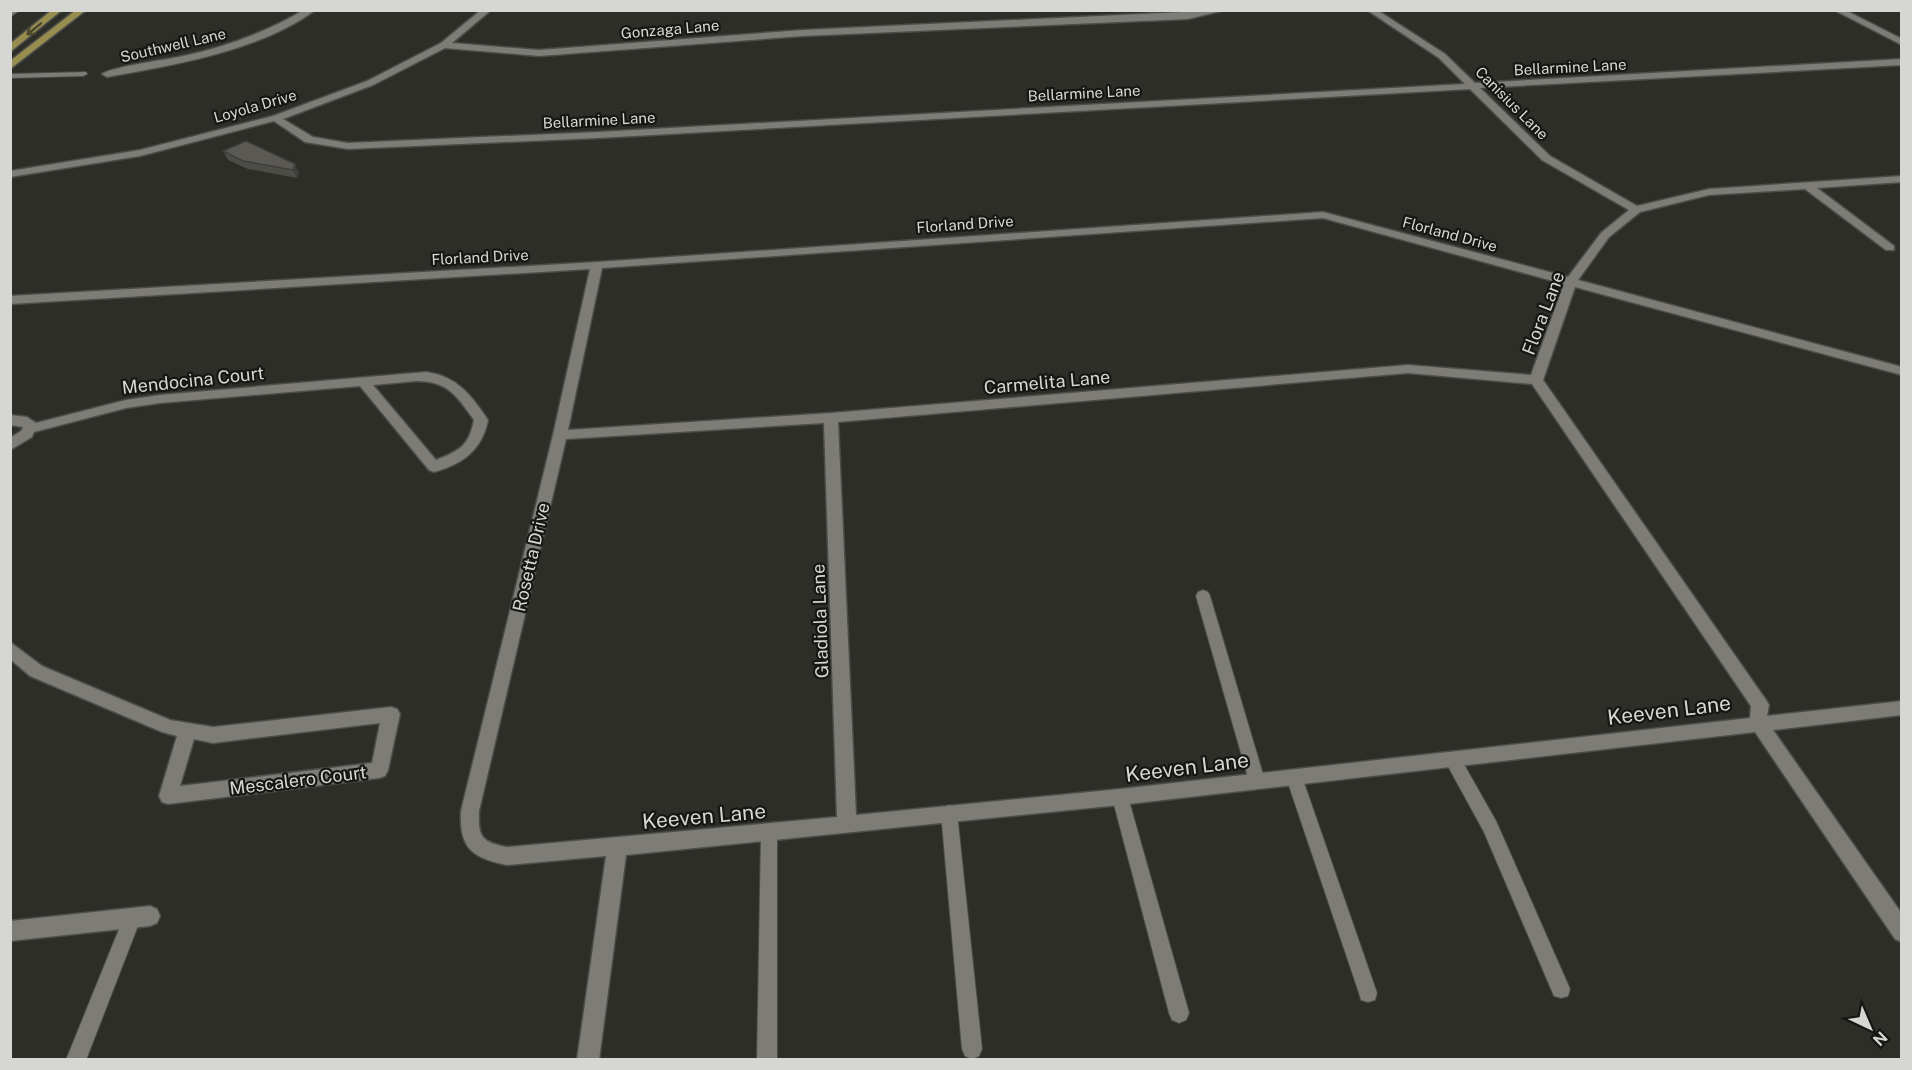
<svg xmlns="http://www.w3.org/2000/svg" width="1912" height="1070" font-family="'Public Sans',sans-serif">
<rect width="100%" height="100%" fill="#2e2e29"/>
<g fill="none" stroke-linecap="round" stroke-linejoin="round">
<defs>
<path id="service" d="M20,10L10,17L11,10Z
M86,72L87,74L83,76L10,78V74Z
M1203,590L1208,592L1210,596L1265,781L1263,786L1257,788L1251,786L1249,781L1196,596L1198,592Z
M1452,752L1458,754L1496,821L1570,989L1568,996L1561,998L1554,996L1484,832L1444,759L1446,754Z
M1294,770L1300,772L1302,777L1377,993L1375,1000L1368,1002L1361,1000L1359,993L1286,777L1288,772Z
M1120,789L1126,792L1128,797L1189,1013L1186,1020L1179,1023L1172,1020L1169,1013L1112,797L1114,792Z
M949,805L955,808L957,813L982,1049L979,1056L972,1059L965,1056L962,1049L941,813L943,808Z
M769,825L775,827L777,833V1060H757L761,833L763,827Z
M132,909L138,912L141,918L86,1060H66L126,912Z"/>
<path id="minor" d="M304,10H315C263,50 170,66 107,77L102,74C114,66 166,60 183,56C226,47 266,32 304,10Z
M481,10H491L452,43L539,50L803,30L1225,10L1188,19L803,36L539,56L445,48L373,85L283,119L313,137L348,143L598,132L1465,84L1439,58L1367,10H1377L1445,54L1475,83L1902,59V65L1480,88L1550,156L1637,206L1709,189L1902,176V182L1817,188L1894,246V250H1886L1805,189L1709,195L1640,212L1609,237L1578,280L1902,367V375L1575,287L1543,380L1766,700L1769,705L1767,716L1902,701V715L1773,730L1902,914V942L1895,939L1755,732L1120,805L626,855L599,1060H577L606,856L507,865C472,858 459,848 461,811L553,435L590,269L10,304V296L597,262L1323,212L1568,277L1601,233L1629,210L1542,160L1470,89L598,138L348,149L305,142L274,121L140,156L10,177V171L140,150L273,116L367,81L441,43ZM1323,218L1564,284L1531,375L1408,365L831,413L568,430L602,268ZM1408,373L1532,384L1751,706L1750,718L1120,789L856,815L838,422ZM824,423L837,817L507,847C481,842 478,837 479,811L566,439Z
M1834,10H1845L1902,39V45Z
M426,372C457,376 472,396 488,420C482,450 463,464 434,472L429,470L360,386L160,403L126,408L34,432L32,437L10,450V438L21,431L23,427L10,425V415L27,417L36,423L126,400L160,395ZM416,381C448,381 457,396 474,420C469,446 459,451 436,460L373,385Z
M10,642L42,666L170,720L213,727L391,707L397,709L400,714L388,770L385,776L379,778L168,804L162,802L159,796L177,736L162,732L30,676L10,659ZM380,723L372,763L180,786L194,739L213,743Z
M150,906L157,909L160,916L157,923L150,926L10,941V921Z"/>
<path id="primary" d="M52,10H62L10,52V44Z
M76,10H86L10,69V61Z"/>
</defs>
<use href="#service" stroke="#4c4c48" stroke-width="2"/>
<use href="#minor" stroke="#4c4c48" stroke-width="3"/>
<use href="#primary" stroke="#4c4c48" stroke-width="3"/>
<use href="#service" fill="#7d7c77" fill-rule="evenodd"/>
<use href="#minor" fill="#7d7c77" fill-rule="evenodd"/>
<use href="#primary" fill="#978d4e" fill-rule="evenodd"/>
</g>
<path fill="#4d4d48" d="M223,151L295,164L299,173L297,178L248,169L228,160Z"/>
<path fill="#3f3e3b" d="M295,164L299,173L297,178L293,170Z"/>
<path fill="#5a5954" stroke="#3f3e3b" stroke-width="1.5" d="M246,141L295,164L293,170L243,161L223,151Z"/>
<defs><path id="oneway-shaft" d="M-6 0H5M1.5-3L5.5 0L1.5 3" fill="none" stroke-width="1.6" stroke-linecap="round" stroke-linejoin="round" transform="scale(1.5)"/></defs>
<use stroke="#4a462b" href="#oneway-shaft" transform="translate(34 29) rotate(141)"/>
<g text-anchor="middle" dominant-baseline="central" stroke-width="4.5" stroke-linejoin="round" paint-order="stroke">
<g font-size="15" fill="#d6d6d3" stroke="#161614">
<text transform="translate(670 29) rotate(-5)">Gonzaga Lane</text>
<text transform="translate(173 45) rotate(-13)">Southwell Lane</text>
<text transform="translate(1570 67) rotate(-3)">Bellarmine Lane</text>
<text transform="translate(1084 93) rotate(-3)">Bellarmine Lane</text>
<text transform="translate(1512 103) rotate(45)">Canisius Lane</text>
<text transform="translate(255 106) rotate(-16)">Loyola Drive</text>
<text transform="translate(599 120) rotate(-3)">Bellarmine Lane</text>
<text transform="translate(965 224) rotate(-4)">Florland Drive</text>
<text transform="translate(1450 234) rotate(15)">Florland Drive</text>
<text transform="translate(480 257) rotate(-3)">Florland Drive</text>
</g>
<g font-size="18" fill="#d6d6d3" stroke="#161614">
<text transform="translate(1543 313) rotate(-69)">Flora Lane</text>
<text transform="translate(193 380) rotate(-6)">Mendocina Court</text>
<text transform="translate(1047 382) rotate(-5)">Carmelita Lane</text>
<text transform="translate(531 557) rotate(-77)">Rosetta Drive</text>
<text transform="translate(820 621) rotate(-92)">Gladiola Lane</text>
<text transform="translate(298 780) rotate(-7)">Mescalero Court</text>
</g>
<g font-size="21" fill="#d6d6d3" stroke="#161614">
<text transform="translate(1669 710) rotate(-7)">Keeven Lane</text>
<text transform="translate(1187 767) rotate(-7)">Keeven Lane</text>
<text transform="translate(704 816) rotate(-5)">Keeven Lane</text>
</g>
</g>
<rect width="1912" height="1070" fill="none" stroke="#d6d6d3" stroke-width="24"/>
<g transform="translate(1870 1028) rotate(136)" stroke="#161614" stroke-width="4.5" paint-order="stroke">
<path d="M0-4.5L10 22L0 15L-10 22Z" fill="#d6d6d3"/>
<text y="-9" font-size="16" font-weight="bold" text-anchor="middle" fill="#d6d6d3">N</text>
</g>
</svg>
